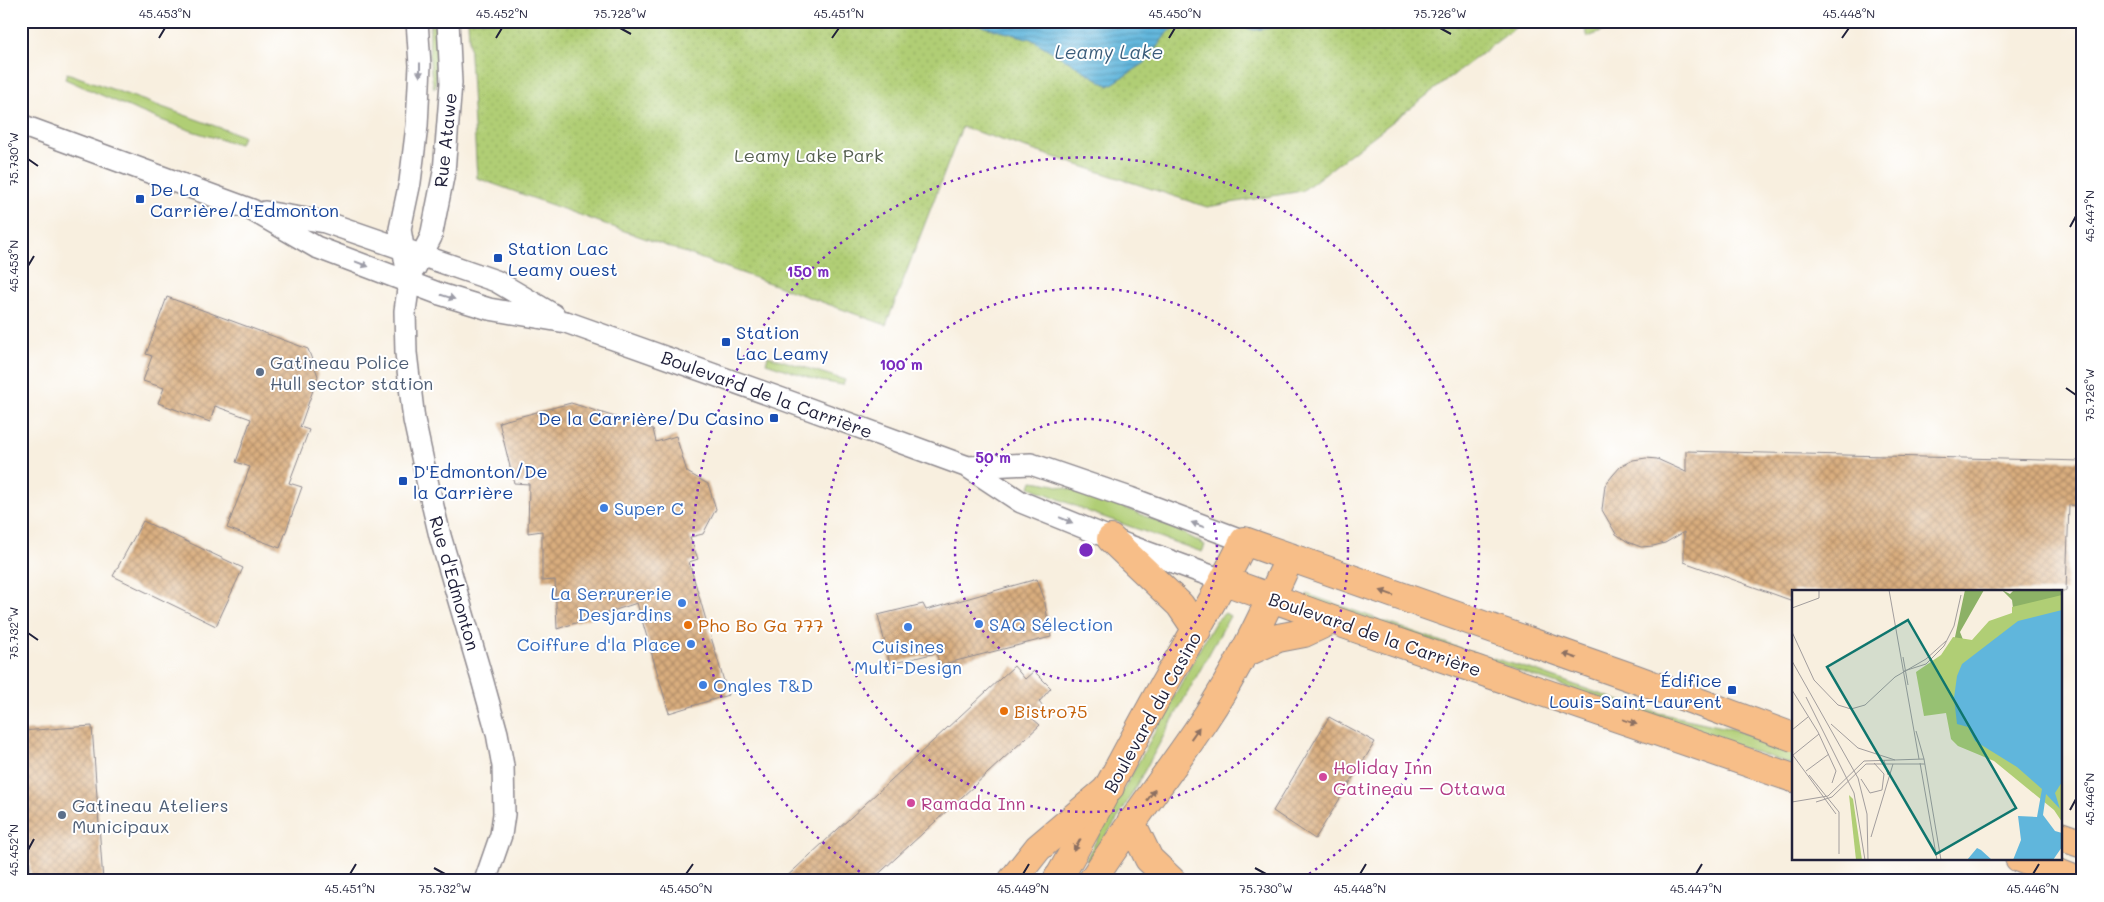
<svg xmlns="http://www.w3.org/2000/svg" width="2104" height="902" font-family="Mali,sans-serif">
<defs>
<pattern id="park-dots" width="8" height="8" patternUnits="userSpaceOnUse" patternTransform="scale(1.25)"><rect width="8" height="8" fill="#b0ce75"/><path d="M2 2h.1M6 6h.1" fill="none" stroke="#97b166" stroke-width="1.8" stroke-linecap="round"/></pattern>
<pattern id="water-rules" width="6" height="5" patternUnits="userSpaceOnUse" patternTransform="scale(1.25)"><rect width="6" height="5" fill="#60b6dc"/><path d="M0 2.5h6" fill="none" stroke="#4f94b4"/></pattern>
<pattern id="building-cross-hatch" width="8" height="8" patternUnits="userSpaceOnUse" patternTransform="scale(1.25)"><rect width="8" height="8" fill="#d9ad7e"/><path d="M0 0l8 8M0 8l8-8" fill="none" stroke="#b08c68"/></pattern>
</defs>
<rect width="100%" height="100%" fill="#fff"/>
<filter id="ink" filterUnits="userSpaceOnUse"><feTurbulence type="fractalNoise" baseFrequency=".02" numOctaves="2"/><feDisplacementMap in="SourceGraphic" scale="10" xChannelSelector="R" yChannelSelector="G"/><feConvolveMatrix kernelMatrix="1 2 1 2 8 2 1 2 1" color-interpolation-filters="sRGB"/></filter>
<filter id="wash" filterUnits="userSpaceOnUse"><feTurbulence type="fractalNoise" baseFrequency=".0096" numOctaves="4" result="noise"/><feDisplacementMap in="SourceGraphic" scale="20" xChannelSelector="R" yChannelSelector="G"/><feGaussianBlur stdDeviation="1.12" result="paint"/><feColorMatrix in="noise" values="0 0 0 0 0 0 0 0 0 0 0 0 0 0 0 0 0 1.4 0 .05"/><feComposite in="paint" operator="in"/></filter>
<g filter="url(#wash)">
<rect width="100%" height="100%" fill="#f8efdf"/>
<path fill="#b0ce75" stroke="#697858" d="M431,21H433C440,42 439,67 435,88H434C429,67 428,43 431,21Z
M1582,21H1630L1588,37Z
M67,73L243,136L240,144C179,131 122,104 65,79Z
M768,356L845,380L843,385L820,381L766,363Z
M1032,481C1057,484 1080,492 1103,500C1139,513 1173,526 1205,545L1202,552L1092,513L1030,487Z
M1307,594L1459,648L1533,670L1645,710L1732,729L1793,750V765L1306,598Z
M1225,613L1230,616L1120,815L1089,861L1086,859L1204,641L1216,621Z"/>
<path fill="url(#park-dots)" stroke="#697858" d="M468,21H1524L1302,191L1207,207L962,127L886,325L477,178Z"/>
<path fill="url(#water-rules)" stroke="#416c8c" d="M970,21H1184L1167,33L1145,63L1109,86L1031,39L985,27Z
M1213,21H1316L1255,30Z"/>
<g id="blocks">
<path fill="url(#building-cross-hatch)" d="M167,297L308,349L318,376L300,427L309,430L289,483L302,487L280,548L227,528L250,467L236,462L251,419L215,406L210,422L158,403L164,388L143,381L152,356L146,354Z
M571,403L653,429L656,442L676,436L687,472L708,484L716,509L703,534L690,537L698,559L689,562L728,695L669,713L637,603L557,629L555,580L542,581V531L528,533L529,484L514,483L499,422Z
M1686,451L2082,461V506L2069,505L2066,591H1793V601L1684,562V532L1665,543L1653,546L1641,547L1628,542L1616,534L1602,510L1605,485L1613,475L1621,466L1633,460L1646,458L1657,459L1686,472Z
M143,521L243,568L216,626L113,576Z
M1037,579L1044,598L1051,637L940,665L936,653L890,664L878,615L923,604L926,610Z
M1014,666L1025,679L1034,671L1051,688L1039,702L1044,708L1033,719L1040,725L871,881H782Z
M1329,717L1375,742L1315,839L1273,811Z
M92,726L103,881H31L21,731Z"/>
</g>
</g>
<g filter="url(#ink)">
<use href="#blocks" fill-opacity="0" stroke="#8d888d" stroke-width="1"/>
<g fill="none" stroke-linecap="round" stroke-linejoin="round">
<defs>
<path id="minor" d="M417,21L420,65L417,126L410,182L400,229L409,282L405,311L406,353L414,420L430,494L440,536L482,679L497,733L503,766L504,814L501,835L485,881
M21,125L252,210L316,247L440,294L489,309L566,322L782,399L968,467L1021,502L1127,545L1225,581
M265,212L325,222L496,281L554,315
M415,268L431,237L444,172L451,83L448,21
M968,467L1031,464L1130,498L1244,541"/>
<path id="major" d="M1111,539L1180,605L1197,630
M1225,581L1332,620L1793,778
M1245,653L1278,638L1304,633L1332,620
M2060,836L2083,844
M2019,858L2079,881
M1057,881C1092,820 1123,758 1157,697C1186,645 1218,595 1244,541L1633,678L1793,737
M1092,881C1127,826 1167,776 1203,722C1238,670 1264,614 1290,557"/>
<path id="highway" d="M1131,822L1149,859L1172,881
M1058,878L1067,881
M1012,881L1038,848L1110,787"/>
</defs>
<use href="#minor" stroke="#8d888d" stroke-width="24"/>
<use href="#major" stroke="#8d888d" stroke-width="30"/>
<use href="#highway" stroke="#8d888d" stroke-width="30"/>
<use href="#minor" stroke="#fff" stroke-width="21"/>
<use href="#major" stroke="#f7be88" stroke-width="28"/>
<use href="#highway" stroke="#f7be88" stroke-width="28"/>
</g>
<defs><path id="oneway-solid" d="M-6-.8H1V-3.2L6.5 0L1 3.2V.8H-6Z" transform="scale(1.25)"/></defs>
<g fill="#9c9ca7">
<use href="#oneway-solid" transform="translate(420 70) rotate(90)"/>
<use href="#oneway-solid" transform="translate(362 264) rotate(21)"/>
<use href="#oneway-solid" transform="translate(448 297) rotate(17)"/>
<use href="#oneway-solid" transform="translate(1066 520) rotate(23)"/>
<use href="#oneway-solid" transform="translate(1198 525) rotate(-159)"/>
</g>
<g fill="#8c7062">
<use href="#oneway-solid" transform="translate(1387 593) rotate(-160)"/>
<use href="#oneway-solid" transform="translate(1570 656) rotate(-161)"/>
<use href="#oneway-solid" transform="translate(1630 722) rotate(19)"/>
<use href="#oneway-solid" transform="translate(1195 733) rotate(-55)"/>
<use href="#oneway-solid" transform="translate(1151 795) rotate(-54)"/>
<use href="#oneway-solid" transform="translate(1077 845) rotate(120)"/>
</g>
</g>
<path fill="none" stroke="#22223b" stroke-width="2" d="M620,28L631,34M1440,28L1451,34M159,38L165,28M496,38L502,28M832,38L839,28M1169,38L1175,28M1842,38L1849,28M28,159L38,166M2070,227L2076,216M28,266L34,256M2066,388L2076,395M28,633L38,640M2070,810L2076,799M28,850L34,839M434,868L445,874M1255,868L1266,874M350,874L356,864M686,874L693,864M1023,874L1029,864M1360,874L1366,864M1696,874L1702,864M2033,874L2039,864"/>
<g fill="none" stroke="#7b2cbf" stroke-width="2.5" stroke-dasharray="2.5 5">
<circle cx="1086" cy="550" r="131"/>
<circle cx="1086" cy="550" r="262"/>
<path d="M872 880A393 393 0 1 1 1300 880"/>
</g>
<g fill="#1a4fb4" stroke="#fff" stroke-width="2">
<rect x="135" y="194" width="10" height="10" rx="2.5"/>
<rect x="493" y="253" width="10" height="10" rx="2.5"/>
<rect x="721" y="337" width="10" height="10" rx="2.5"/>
<rect x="769" y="413" width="10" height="10" rx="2.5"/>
<rect x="398" y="476" width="10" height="10" rx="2.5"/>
<rect x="1727" y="685" width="10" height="10" rx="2.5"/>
</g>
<g fill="#5c6f8a" stroke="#fff" stroke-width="2">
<circle cx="260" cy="372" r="5"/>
<circle cx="62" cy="815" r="5"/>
</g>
<g fill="#3f7fe0" stroke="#fff" stroke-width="2">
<circle cx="604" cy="508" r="5"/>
<circle cx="682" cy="603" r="5"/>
<circle cx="979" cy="624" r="5"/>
<circle cx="908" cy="627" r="5"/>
<circle cx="691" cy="644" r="5"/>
<circle cx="703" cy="685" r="5"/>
</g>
<g fill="#e8710a" stroke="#fff" stroke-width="2">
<circle cx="688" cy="625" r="5"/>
<circle cx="1004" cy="711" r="5"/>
</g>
<g fill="#d1479c" stroke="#fff" stroke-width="2">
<circle cx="1323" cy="777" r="5"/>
<circle cx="911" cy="803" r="5"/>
</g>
<g text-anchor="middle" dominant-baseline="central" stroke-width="4" stroke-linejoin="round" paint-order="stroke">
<g font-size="18" fill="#22223b" stroke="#fff">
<text transform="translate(445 140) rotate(-84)">Rue Atawe</text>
<text transform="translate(767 394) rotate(20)">Boulevard de la Carrière</text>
<text transform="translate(455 583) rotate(74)">Rue d'Edmonton</text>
<text transform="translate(1375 634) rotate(19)">Boulevard de la Carrière</text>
<text transform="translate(1152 712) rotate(-61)">Boulevard du Casino</text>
</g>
<g font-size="18" fill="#545e4f" stroke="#fff">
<text x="809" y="155">Leamy Lake Park</text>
</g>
<g font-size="18" fill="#164399" stroke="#fff" text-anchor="start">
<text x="150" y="189">De La<tspan x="150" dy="21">Carrière/d'Edmonton</tspan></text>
<text x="508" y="248">Station Lac<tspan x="508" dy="21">Leamy ouest</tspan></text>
<text x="736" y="332">Station<tspan x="736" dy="21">Lac Leamy</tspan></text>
<text x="764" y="418" text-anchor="end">De la Carrière/Du Casino</text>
<text x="413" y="471">D'Edmonton/De<tspan x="413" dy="21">la Carrière</tspan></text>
<text x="1722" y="680" text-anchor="end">Édifice<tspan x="1722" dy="21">Louis-Saint-Laurent</tspan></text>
</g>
<g font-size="18" fill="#4e5e75" stroke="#fff" text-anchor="start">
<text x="270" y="362">Gatineau Police<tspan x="270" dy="21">Hull sector station</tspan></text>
<text x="72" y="805">Gatineau Ateliers<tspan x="72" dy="21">Municipaux</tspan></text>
</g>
<g font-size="18" fill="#366cbe" stroke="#fff" text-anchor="start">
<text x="614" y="508">Super C</text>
<text x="672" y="593" text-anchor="end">La Serrurerie<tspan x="672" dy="21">Desjardins</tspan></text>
<text x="989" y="624">SAQ Sélection</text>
<text x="681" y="644" text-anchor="end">Coiffure d'la Place</text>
<text x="908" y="646" text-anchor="middle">Cuisines<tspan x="908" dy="21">Multi-Design</tspan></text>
<text x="713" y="685">Ongles T&amp;D</text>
</g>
<g font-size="18" fill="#c56008" stroke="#fff" text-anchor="start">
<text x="698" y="625">Pho Bo Ga 777</text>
<text x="1014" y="711">Bistro75</text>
</g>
<g font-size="18" fill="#b23c85" stroke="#fff" text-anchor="start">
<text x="1333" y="767">Holiday Inn<tspan x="1333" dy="21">Gatineau – Ottawa</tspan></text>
<text x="921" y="803">Ramada Inn</text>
</g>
<g font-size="19" font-style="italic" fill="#3b5d7b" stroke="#fff">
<text x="1109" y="51">Leamy Lake</text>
</g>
</g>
<g transform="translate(1792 590)">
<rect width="270" height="270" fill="#f8efdf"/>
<path d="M57,205L61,209L70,270H64Z" fill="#b0ce75"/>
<path d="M173,0H192L168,42L172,52L155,120L157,58L163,47ZM210,0L218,4L222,0H270V20L221,18L220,10Z" fill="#8cb166"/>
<path d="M270,5V232L262,220L202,171L166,156L159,149L154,123L132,126L124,82L149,65L161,47L180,50L197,31L220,23V17Z" fill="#b0ce75"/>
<path d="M270,20V192L263,203L268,219L254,204L251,225L263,241L270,243V257L261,270H221L229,250L226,226L245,227L250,199L225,177L183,151L176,137L165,134L162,108L165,86L170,74L226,31ZM185,258L189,260L200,270H175Z" fill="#60b6dc"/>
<path fill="none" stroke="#a29d9d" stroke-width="1" d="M97,0L127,169M0,18L27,8V0M0,42L22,90L46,115L59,119L73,115L103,87L134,69L154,51M111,67L116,95M0,71L66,188L75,224L76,270M112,81L134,74L152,56L162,36L169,5M0,100L26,142L44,181L40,193M14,107L62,203L73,270M39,134L66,158L103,170M0,140L16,127M124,141L132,169M0,164L44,224M1,165L27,144M92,170L96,185M128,173L145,270M14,181L37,164M17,185L47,222V264M69,189L78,203L90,200L92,184L82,173M0,212L36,206L72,171L132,169L149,270M24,212L40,207L74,174H133M79,247L101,174"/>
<path fill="#0f766e" fill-opacity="0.15" stroke="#0f766e" stroke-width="2.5" d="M116,30L224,218L144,264L35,77Z"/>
<rect width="270" height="270" fill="none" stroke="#22223b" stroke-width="2.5"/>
</g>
<circle cx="1086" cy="550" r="8" fill="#7b2cbf" stroke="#fff" stroke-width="2.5"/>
<g font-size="15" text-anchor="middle" font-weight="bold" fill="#7b2cbf" stroke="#fff" stroke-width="4" stroke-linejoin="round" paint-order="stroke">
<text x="808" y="277">150 m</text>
<text x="901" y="370">100 m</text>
<text x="993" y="463">50 m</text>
</g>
<rect width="2104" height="902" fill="none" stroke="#fff" stroke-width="55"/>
<rect x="28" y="28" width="2048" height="846" fill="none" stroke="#22223b" stroke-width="2"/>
<g font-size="12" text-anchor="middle" fill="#22223b">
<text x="165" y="18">45.453°N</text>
<text x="502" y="18">45.452°N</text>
<text x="620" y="18">75.728°W</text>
<text x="839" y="18">45.451°N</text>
<text x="1175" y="18">45.450°N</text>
<text x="1440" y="18">75.726°W</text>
<text x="1849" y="18">45.448°N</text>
<text transform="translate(14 159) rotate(-90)" y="4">75.730°W</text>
<text transform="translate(2090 216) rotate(-90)" y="4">45.447°N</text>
<text transform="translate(14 266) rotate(-90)" y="4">45.453°N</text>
<text transform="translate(2090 395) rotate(-90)" y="4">75.726°W</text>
<text transform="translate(14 633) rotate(-90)" y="4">75.732°W</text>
<text transform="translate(2090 799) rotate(-90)" y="4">45.446°N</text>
<text transform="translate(14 850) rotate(-90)" y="4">45.452°N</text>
<text x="350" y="893">45.451°N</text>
<text x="445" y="893">75.732°W</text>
<text x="686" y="893">45.450°N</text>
<text x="1023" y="893">45.449°N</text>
<text x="1266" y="893">75.730°W</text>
<text x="1360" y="893">45.448°N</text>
<text x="1696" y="893">45.447°N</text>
<text x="2033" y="893">45.446°N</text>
</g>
</svg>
